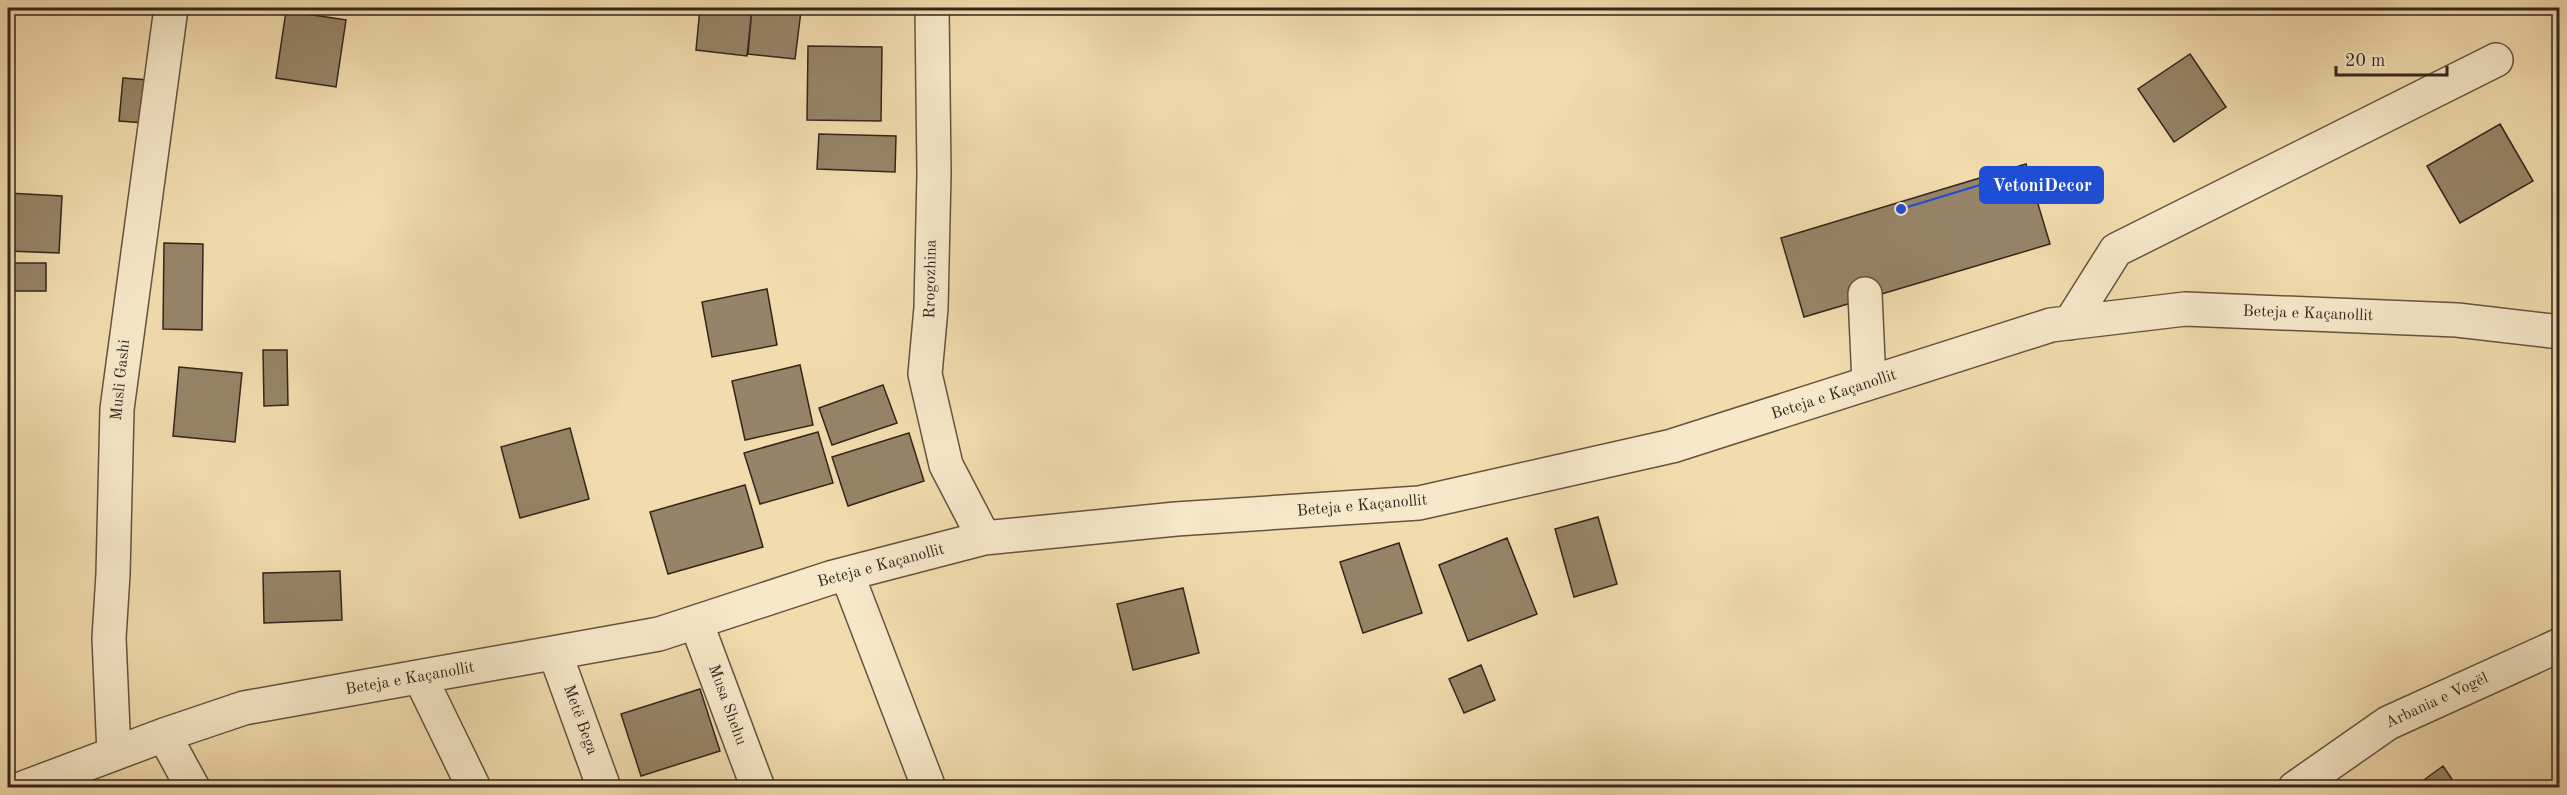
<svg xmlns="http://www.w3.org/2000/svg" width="2567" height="795" font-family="'Old Standard TT',serif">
<rect width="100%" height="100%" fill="#f2dcae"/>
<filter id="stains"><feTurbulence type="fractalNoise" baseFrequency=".00333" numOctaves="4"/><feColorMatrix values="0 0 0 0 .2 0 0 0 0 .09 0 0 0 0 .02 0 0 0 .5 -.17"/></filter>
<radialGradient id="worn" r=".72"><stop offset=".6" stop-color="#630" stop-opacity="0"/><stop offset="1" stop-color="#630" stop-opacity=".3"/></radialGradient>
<path fill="#978468" stroke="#34251d" stroke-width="1.5" d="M700,8H752L747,56L696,50Z
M752,8L801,11L795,59L748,54Z
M286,11L346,20L336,87L276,78Z
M808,46L882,47L881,121L807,120Z
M2190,54L2226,107L2174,142L2138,89Z
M123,78L149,80L145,123L119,121Z
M2500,124L2533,181L2460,223L2427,166Z
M819,134L896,136L895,172L817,169Z
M2026,164L2050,244L1804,317L1781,238Z
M8,193L62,196L59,253L8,251Z
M164,243L203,244L202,330L163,329Z
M8,263H46V291H10V325H8Z
M767,289L777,345L712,357L702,302Z
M263,350H287L288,405L264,406Z
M800,365L813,425L745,440L732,381Z
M179,367L242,373L235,442L173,436Z
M883,385L897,423L832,445L819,408Z
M570,428L589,499L520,518L501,447Z
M818,432L833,483L760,504L744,453Z
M909,433L924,481L848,506L832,457Z
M745,485L763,547L668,574L650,512Z
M1598,517L1617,584L1574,597L1555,529Z
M1507,538L1537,614L1468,641L1439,565Z
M1399,543L1422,613L1363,633L1340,562Z
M340,571L342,620L264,623L263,573Z
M1183,588L1199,653L1133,670L1117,604Z
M1481,665L1495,700L1464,713L1449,679Z
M700,689L720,751L641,776L621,714Z
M2443,766L2458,788H2413Z"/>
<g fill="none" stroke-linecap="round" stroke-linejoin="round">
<defs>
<path id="minor" d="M932,8L934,174L931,308L925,374L946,465L984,538
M1865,294L1869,383
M2070,323L2116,250L2496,60
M847,574L929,788
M696,622L758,788
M555,653L604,788
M420,677L474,788
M164,735L193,788
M114,754L109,638L113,574L117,409L171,8
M23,788L164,735L244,708L659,634L830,578L984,538L1176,519L1419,503L1672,446L2051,325L2185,309L2457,320L2560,332
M2295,788L2388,723L2560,645"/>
</defs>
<use href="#minor" stroke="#645341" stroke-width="36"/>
<use href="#minor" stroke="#f7e8ca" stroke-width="33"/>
</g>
<g text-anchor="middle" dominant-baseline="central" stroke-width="4.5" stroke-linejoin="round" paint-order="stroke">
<g font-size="16" fill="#34251d" stroke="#f7e8ca">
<text transform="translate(931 279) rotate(-89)">Rrogozhina</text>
<text transform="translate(2308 314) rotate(2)">Beteja e Kaçanollit</text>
<text transform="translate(121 380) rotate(-84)">Musli Gashi</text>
<text transform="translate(1834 395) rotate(-18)">Beteja e Kaçanollit</text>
<text transform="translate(1362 506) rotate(-5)">Beteja e Kaçanollit</text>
<text transform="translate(881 566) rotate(-15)">Beteja e Kaçanollit</text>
<text transform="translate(410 679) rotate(-10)">Beteja e Kaçanollit</text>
<text transform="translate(2437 701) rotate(-25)">Arbania e Vogël</text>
<text transform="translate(727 705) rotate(70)">Musa Shehu</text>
<text transform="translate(580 720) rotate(70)">Metë Bega</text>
</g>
</g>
<path fill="none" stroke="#1d4ed8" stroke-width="2" d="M1901 209L1980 185"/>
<circle fill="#1d4ed8" stroke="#f7e8ca" stroke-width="2" cx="1901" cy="209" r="6"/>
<rect fill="#1d4ed8" stroke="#1d4ed8" stroke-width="2" x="1980" y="167" width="123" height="36" rx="6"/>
<g font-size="18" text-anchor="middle" font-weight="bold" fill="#fff">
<text x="2042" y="191">VetoniDecor</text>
</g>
<rect width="2567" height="795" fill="none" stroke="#f2dcae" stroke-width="30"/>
<rect x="9" y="9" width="2549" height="777" fill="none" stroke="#34251d" stroke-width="3"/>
<rect x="15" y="15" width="2537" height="765" fill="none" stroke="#34251d" stroke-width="1.5"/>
<path d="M2336 66v9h111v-9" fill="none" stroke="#34251d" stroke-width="3"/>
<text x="2345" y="66" font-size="18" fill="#34251d" stroke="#f7e8ca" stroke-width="4.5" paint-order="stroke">20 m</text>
<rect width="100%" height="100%" filter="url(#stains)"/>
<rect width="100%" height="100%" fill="url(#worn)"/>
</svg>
